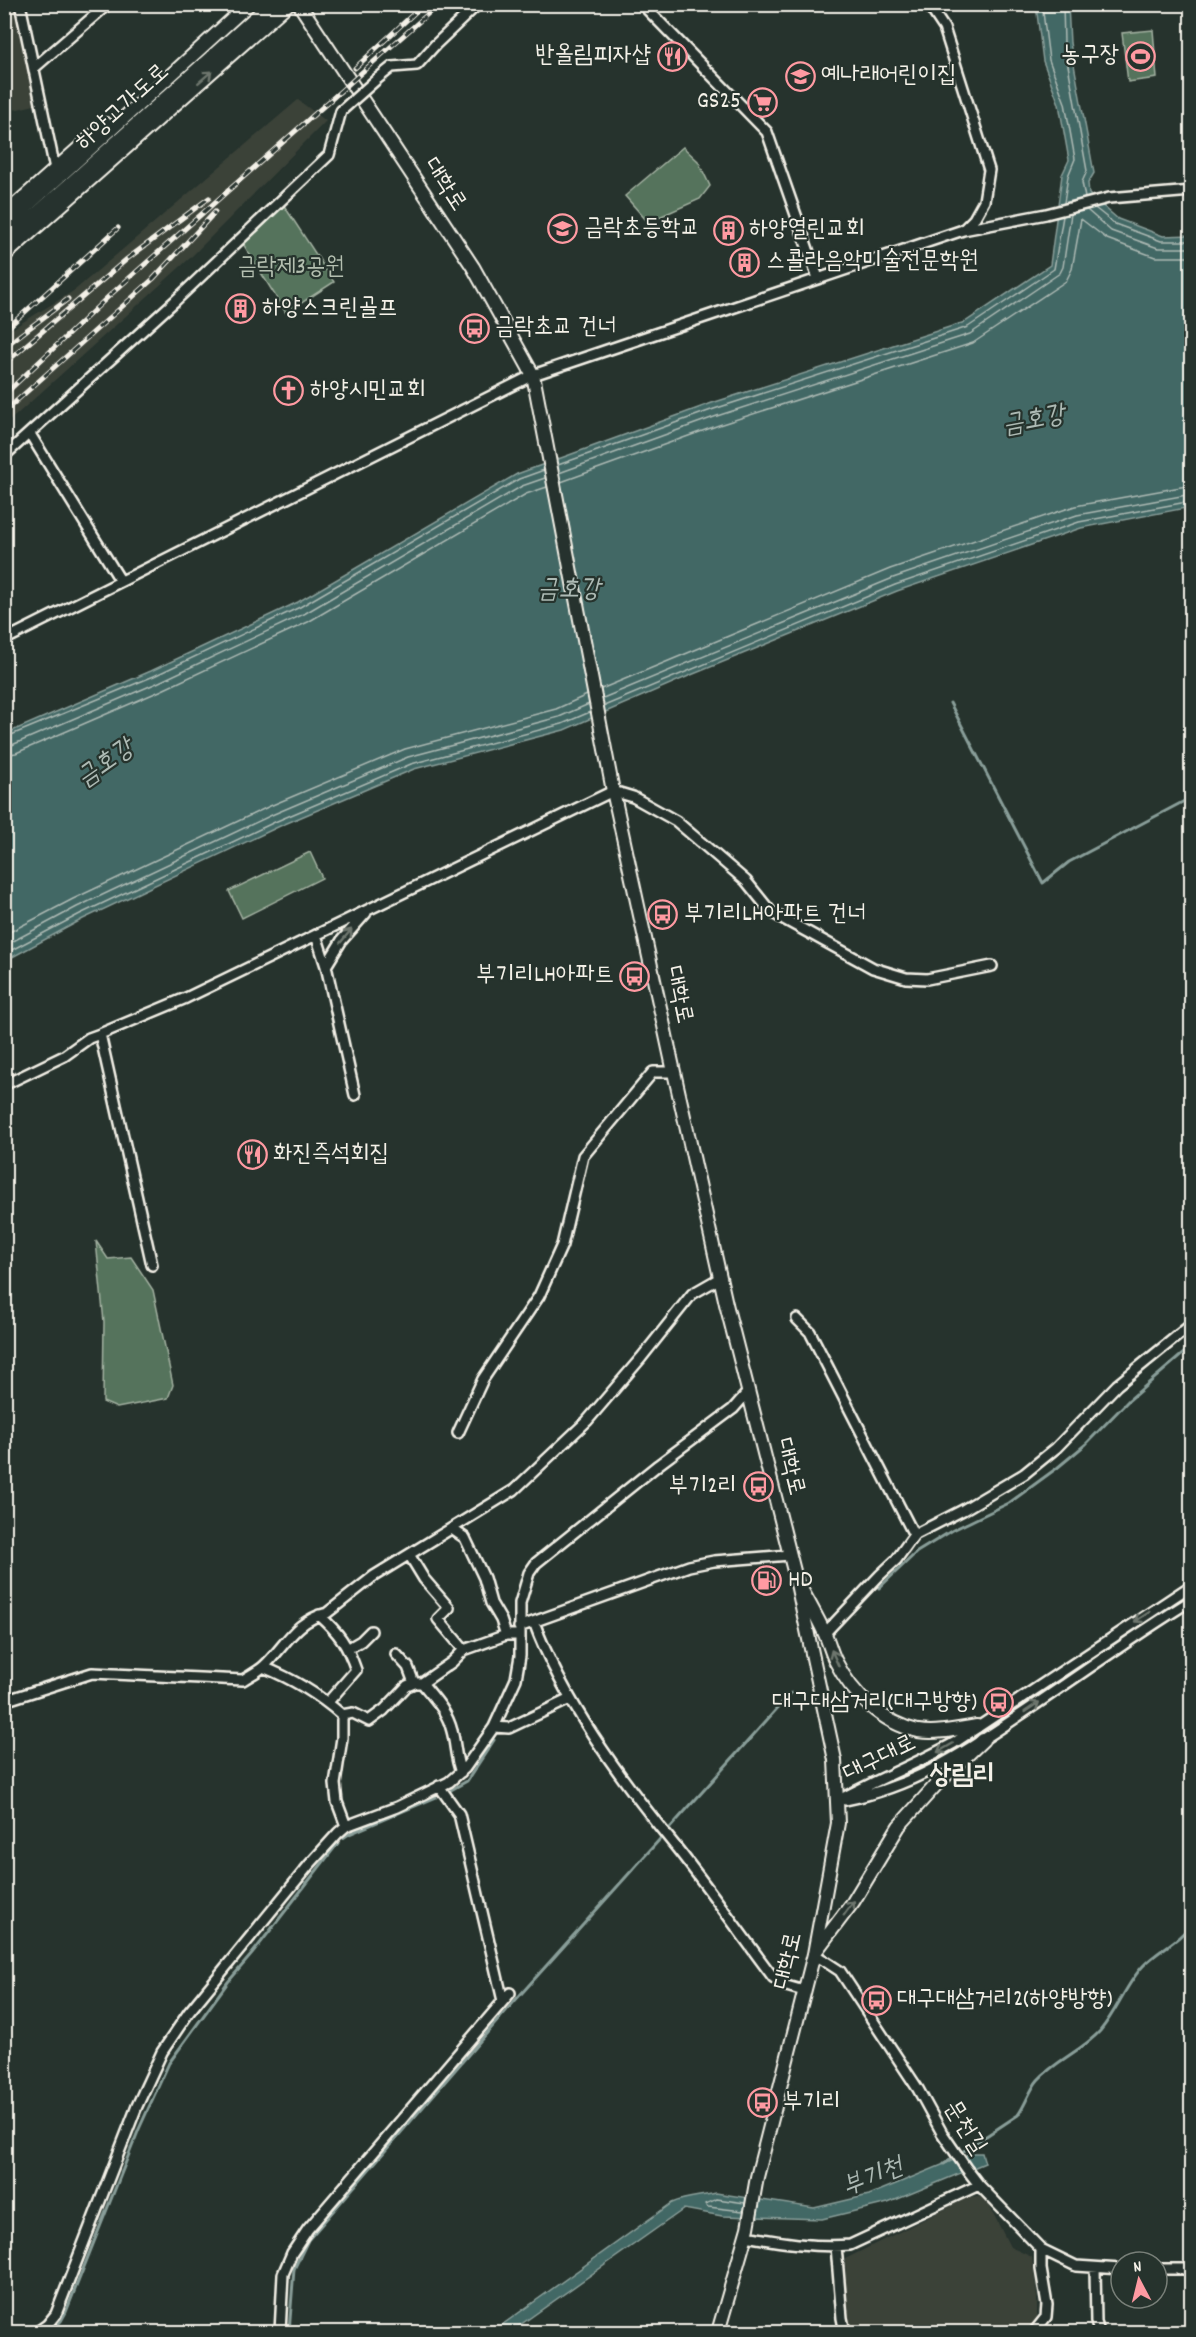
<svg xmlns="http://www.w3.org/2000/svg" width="1196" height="2337" font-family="Dekko,'Poor Story',sans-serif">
<rect width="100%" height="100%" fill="#26332d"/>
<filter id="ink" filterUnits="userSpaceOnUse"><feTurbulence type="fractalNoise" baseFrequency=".0167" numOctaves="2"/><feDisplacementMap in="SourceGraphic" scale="12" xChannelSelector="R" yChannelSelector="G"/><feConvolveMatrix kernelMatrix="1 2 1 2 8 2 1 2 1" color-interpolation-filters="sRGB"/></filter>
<g filter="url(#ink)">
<path fill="#3b4239" d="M4,5H22L43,103L5,112Z
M298,100L326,121L189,259L5,425V328L10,330L75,290Z
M979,2196L989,2205L1010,2247L1032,2257L1037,2296V2321L1027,2332H852L847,2316L845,2259L969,2197Z"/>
<path fill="#54735c" stroke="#a4b2a2" stroke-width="1.5" d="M1153,30L1157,78L1128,82L1122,33Z
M683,147L698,161L710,186L700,199L648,222L625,196Z
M281,201L334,282L286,313L240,239Z
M310,852L322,878L242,918L229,891Z
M96,1241L108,1259L131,1257L153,1290L173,1385L168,1398L117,1408L103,1402L104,1322Z"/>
<path fill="#426765" stroke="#899e99" stroke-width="1.5" d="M1036,5H1068L1070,43L1094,173L1088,183L1089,194L1118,219L1163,236L1191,235V507L1081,528L897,591L691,675L564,730L414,769L280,826L83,919L5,961V734L151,671L298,602L517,474L712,403L965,322L1050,265L1062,175L1069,160L1059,104L1043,61Z
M971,2153H982L985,2163L888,2203L822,2219L722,2216L684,2209L510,2332H492L672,2203C688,2196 700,2197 716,2193L814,2208L869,2195Z"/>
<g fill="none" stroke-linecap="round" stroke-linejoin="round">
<path stroke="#adbab4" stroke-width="1.5" d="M1042,4L1049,60L1065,103L1075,159L1068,176L1064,203
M1063,4L1064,43L1087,171L1082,182L1085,198
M1095,208L1115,224L1161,241H1192
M1087,210L1111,231L1158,248H1192
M558,465L714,409L968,327L1054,269L1063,216
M559,473L717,416L970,334L1060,273L1063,267L1071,214
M561,482L719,425L973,343L1066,281L1072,269L1081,219L1107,239L1155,257H1192
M601,689L890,569L1075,506L1192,485
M603,698L893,578L1077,515L1192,494
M604,706L895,585L1079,522L1192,501
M4,738L154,676L300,607L519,479L544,470
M4,746L12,745L157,683L304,614L522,486L545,478
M4,755L16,753L160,691L308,622L526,494L547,487
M4,935L73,899L270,806L405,749L556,709L587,695
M4,946L77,907L274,814L408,757L559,717L589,704
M4,954L80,914L277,821L411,764L562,724L590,712
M743,2211L708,2207L705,2204L717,2199L745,2203"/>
<path stroke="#899e99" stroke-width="3" d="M950,703L1043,883L1069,862L1192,797
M879,1588L917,1552L953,1530L1009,1503L1057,1468L1086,1444L1128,1401L1192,1346
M451,1790L467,1781L494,1740
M343,1838L349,1834L436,1797
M944,2164L1018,2115C1026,2104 1030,2089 1038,2080C1056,2060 1082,2051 1100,2031C1117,2011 1126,1984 1143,1966C1158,1950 1179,1942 1192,1923
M50,2332L61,2321L66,2312L139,2129L169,2063L228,1982L252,1954L338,1843
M289,2332L294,2269L308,2240L512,2004L791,1693"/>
<defs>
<path id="minor" d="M20,4L55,169
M642,4L767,132L818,278
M34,68L108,4
M377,79L392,67L417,65L435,45L478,4
M963,230L1046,214L1109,198L1192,191
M30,434L120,580
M4,456L175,301L329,155L341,111
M4,640L533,375L963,230L974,219L984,201L989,170L944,28L928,4
M316,935L326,966L355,1095
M326,966L342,940L366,913
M4,1085L64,1056L89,1038L100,1034
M152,1265L100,1034L186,998L613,791L633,797L676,821L746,881L771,912L873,968L906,978L927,979L992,966
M797,1319L810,1332L914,1535
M458,1433L483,1379L539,1296L562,1245L583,1156L653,1072H674
M452,1529L465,1538L484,1578L491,1603L501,1620L506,1635
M410,1556L424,1579L449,1608L438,1619L464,1650
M319,1615C339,1633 347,1644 356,1670L328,1702
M534,1622C562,1699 620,1778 672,1842C707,1885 739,1932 773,1977L783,1985L804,1991
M519,1627L689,1566L714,1561L790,1555
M825,1633L880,1575L896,1560L914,1535L963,1510L1024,1474L1056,1448L1117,1385L1192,1324
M349,1648L361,1641L371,1631
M396,1654L408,1667L414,1683
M263,1667C293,1679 317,1693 342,1715V1738L335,1784L337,1802L346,1826
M422,1683C435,1699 447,1711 452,1731C456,1745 455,1758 461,1772
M4,1701L92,1673L243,1680C249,1676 257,1672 263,1667C285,1647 294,1621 327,1613L374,1576L514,1490L587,1421L641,1358L692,1294L720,1278
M342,1715L353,1713L369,1721L384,1710L407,1686L414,1683H422L452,1662L464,1650L506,1635H519
M494,1727L509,1728L570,1699
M439,1786L459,1814L503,2001
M845,1800C911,1788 966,1752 1020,1715C1077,1677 1133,1636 1192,1600
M837,1801C876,1780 916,1764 954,1743L1192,1585
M814,1954L840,1971L918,2089L942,2133L966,2168L979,2185L1041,2249L1076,2266L1121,2269
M746,2236C779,2242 816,2248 850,2245L979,2185
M836,2246L842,2318L845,2332
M1095,2268L1096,2322L1099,2332
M1157,2269H1192
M37,2332L47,2325L56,2314L137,2106L162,2052L189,2012L309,1865L338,1833L346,1826L397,1807L449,1782L465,1768L494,1727L516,1679L520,1656V1603L529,1573L536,1563L658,1465L733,1409L748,1392
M280,2332L283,2274L292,2253L308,2229L510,1993
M1034,2332L1046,2317L1047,2305L1041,2269V2249"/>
<path id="major" d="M299,4L473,267L533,375L613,791L674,1072L726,1304L796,1579L835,1760L838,1823L814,1954L757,2177L748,2228L718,2332
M4,215L106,124
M4,227L249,4
M4,243L270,4
M4,256L288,4
M803,1592C810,1605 818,1619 824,1632C829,1642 831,1653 836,1662C852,1694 882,1723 918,1731C937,1734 958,1729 977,1726
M816,1951L853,1902L899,1826L936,1785L983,1740"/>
</defs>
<use href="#minor" stroke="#f4f1e8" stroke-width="14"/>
<use href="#major" stroke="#f4f1e8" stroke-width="16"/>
<use href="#minor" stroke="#26332d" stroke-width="9"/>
<use href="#major" stroke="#26332d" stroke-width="12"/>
<defs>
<path id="rail" d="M355,68L424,4
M4,331L118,228
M4,347L68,299
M4,364L127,259L209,198
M4,395L109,296L439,4
M4,412L153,279L215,212"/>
</defs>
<use href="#rail" stroke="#f4f1e8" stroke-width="5"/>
<use href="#rail" stroke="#26332d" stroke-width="3" stroke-dasharray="9" stroke-linecap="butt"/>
<defs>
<path id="minor-bridge" d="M341,111L377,79"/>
</defs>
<use href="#minor-bridge" stroke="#f4f1e8" stroke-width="14" stroke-linecap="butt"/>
<use href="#minor-bridge" stroke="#26332d" stroke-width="9"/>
</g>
<defs><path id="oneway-shaft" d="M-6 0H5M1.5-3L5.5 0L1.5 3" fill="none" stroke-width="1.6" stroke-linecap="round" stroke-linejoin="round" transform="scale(1.5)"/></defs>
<g stroke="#6e766e">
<use href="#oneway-shaft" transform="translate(205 77) rotate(-41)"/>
<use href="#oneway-shaft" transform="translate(346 936) rotate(-50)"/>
<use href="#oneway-shaft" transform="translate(1142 1617) rotate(147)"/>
<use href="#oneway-shaft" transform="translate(835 1658) rotate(-114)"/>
<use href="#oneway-shaft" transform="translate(1032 1707) rotate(-34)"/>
<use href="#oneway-shaft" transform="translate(945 1748) rotate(150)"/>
<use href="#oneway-shaft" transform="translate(849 1908) rotate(-54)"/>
</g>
</g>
<defs>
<symbol id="restaurant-ring" viewBox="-11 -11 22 22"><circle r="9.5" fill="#26332d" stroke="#ff9aa2" stroke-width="1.5"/><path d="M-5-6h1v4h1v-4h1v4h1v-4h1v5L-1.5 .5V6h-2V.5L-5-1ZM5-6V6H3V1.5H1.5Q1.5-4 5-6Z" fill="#ff9aa2"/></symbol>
<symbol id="stadium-ring" viewBox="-11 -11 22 22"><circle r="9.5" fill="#26332d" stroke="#ff9aa2" stroke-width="1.5"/><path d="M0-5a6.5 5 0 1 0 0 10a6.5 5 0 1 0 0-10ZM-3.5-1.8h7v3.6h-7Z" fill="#ff9aa2"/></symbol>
<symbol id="school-ring" viewBox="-11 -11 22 22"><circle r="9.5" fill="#26332d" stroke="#ff9aa2" stroke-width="1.5"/><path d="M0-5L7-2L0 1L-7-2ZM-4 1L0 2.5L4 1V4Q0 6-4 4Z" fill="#ff9aa2"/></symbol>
<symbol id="supermarket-ring" viewBox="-11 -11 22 22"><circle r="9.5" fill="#26332d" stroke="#ff9aa2" stroke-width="1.5"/><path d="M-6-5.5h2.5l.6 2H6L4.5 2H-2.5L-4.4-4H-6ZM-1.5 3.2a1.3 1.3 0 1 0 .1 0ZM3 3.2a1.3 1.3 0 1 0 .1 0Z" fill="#ff9aa2"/></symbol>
<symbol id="building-ring" viewBox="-11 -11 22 22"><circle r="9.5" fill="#26332d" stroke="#ff9aa2" stroke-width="1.5"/><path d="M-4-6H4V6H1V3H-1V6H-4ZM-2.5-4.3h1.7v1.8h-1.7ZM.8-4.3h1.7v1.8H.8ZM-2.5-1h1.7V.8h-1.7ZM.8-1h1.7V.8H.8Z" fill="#ff9aa2"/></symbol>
<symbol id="bus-ring" viewBox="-11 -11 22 22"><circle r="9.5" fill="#26332d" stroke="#ff9aa2" stroke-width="1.5"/><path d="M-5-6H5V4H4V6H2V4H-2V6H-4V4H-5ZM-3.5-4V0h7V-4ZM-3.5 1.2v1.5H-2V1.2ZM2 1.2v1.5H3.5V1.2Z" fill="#ff9aa2"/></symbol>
<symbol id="church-ring" viewBox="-11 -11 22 22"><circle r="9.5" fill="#26332d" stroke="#ff9aa2" stroke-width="1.5"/><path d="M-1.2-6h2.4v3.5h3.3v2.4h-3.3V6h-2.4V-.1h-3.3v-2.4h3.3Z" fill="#ff9aa2"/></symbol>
<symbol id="fuel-ring" viewBox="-11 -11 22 22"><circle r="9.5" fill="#26332d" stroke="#ff9aa2" stroke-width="1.5"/><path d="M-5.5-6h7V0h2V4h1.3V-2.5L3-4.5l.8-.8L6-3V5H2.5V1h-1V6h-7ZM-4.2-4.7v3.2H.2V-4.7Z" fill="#ff9aa2"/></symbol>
</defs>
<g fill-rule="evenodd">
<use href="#restaurant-ring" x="656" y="40" width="33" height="33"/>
<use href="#stadium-ring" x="1124" y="40" width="33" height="33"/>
<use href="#school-ring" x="784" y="60" width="33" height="33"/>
<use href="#supermarket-ring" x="746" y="86" width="33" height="33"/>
<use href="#school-ring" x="546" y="212" width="33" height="33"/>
<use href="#building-ring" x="712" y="214" width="33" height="33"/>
<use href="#building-ring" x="728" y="246" width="33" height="33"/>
<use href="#building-ring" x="224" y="292" width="33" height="33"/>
<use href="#bus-ring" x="458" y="312" width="33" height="33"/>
<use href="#church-ring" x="272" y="374" width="33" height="33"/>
<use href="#bus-ring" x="646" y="898" width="33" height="33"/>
<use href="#bus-ring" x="618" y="960" width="33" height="33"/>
<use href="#restaurant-ring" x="236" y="1138" width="33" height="33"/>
<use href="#bus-ring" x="742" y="1470" width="33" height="33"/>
<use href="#fuel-ring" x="750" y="1564" width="33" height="33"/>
<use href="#bus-ring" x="982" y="1686" width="33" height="33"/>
<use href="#bus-ring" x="860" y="1984" width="33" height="33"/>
<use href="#bus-ring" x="746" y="2086" width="33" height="33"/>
</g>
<g text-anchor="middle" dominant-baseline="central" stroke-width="4.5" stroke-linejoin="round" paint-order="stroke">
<g font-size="24" fill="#f4f1e8" stroke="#26332d" text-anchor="start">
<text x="651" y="56" text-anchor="end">반올림피자샵</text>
<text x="1119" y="56" text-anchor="end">농구장</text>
<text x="821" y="76">예나래어린이집</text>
<text x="741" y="102" text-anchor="end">GS25</text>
<text x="584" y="229">금락초등학교</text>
<text x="749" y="230">하양열린교회</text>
<text x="766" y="262">스콜라음악미술전문학원</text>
<text x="262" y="309">하양스크린골프</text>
<text x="495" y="328">금락초교 건너</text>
<text x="310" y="391">하양시민교회</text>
<text x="684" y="915">부기리LH아파트 건너</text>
<text x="614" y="976" text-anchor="end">부기리LH아파트</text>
<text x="273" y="1155">화진즉석회집</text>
<text x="737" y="1487" text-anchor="end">부기2리</text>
<text x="788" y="1581">HD</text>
<text x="977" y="1703" text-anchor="end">대구대삼거리(대구방향)</text>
<text x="897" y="2000">대구대삼거리2(하양방향)</text>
<text x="783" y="2103">부기리</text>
</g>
<g font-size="24" fill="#f4f1e8" stroke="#26332d">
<text transform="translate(123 108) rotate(-42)">하양고가도로</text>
<text transform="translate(444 185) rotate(57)">대학로</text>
<text transform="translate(678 995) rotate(78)">대학로</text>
<text transform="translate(789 1467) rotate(76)">대학로</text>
<text transform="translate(880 1759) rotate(-26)">대구대로</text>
<text transform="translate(789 1961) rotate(-77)">대학로</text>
<text transform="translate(964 2128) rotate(58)">문천길</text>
</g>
<g font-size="24" fill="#b4bfb0" stroke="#26332d">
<text x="291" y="268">금락제3공원</text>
</g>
<g font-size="26" font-style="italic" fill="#adbab4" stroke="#26332d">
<text transform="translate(1034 421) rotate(-11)">금호강</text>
<text x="569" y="590">금호강</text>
<text transform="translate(106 764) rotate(-35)">금호강</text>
<text transform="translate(873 2178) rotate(-22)">부기천</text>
</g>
<g font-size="27" font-weight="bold" fill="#f4f1e8" stroke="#26332d">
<text x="962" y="1776">상림리</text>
</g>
</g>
<rect width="1196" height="2337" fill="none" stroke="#26332d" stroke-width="24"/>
<rect x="12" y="12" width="1172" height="2313" fill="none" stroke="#f4f1e8" stroke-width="2" filter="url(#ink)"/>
<g transform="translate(1139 2280) rotate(353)"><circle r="28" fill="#26332d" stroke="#787f78" stroke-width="1.5"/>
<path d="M0-4.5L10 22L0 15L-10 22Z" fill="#ff9aa2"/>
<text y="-9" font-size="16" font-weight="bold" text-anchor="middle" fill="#f4f1e8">N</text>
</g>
</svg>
